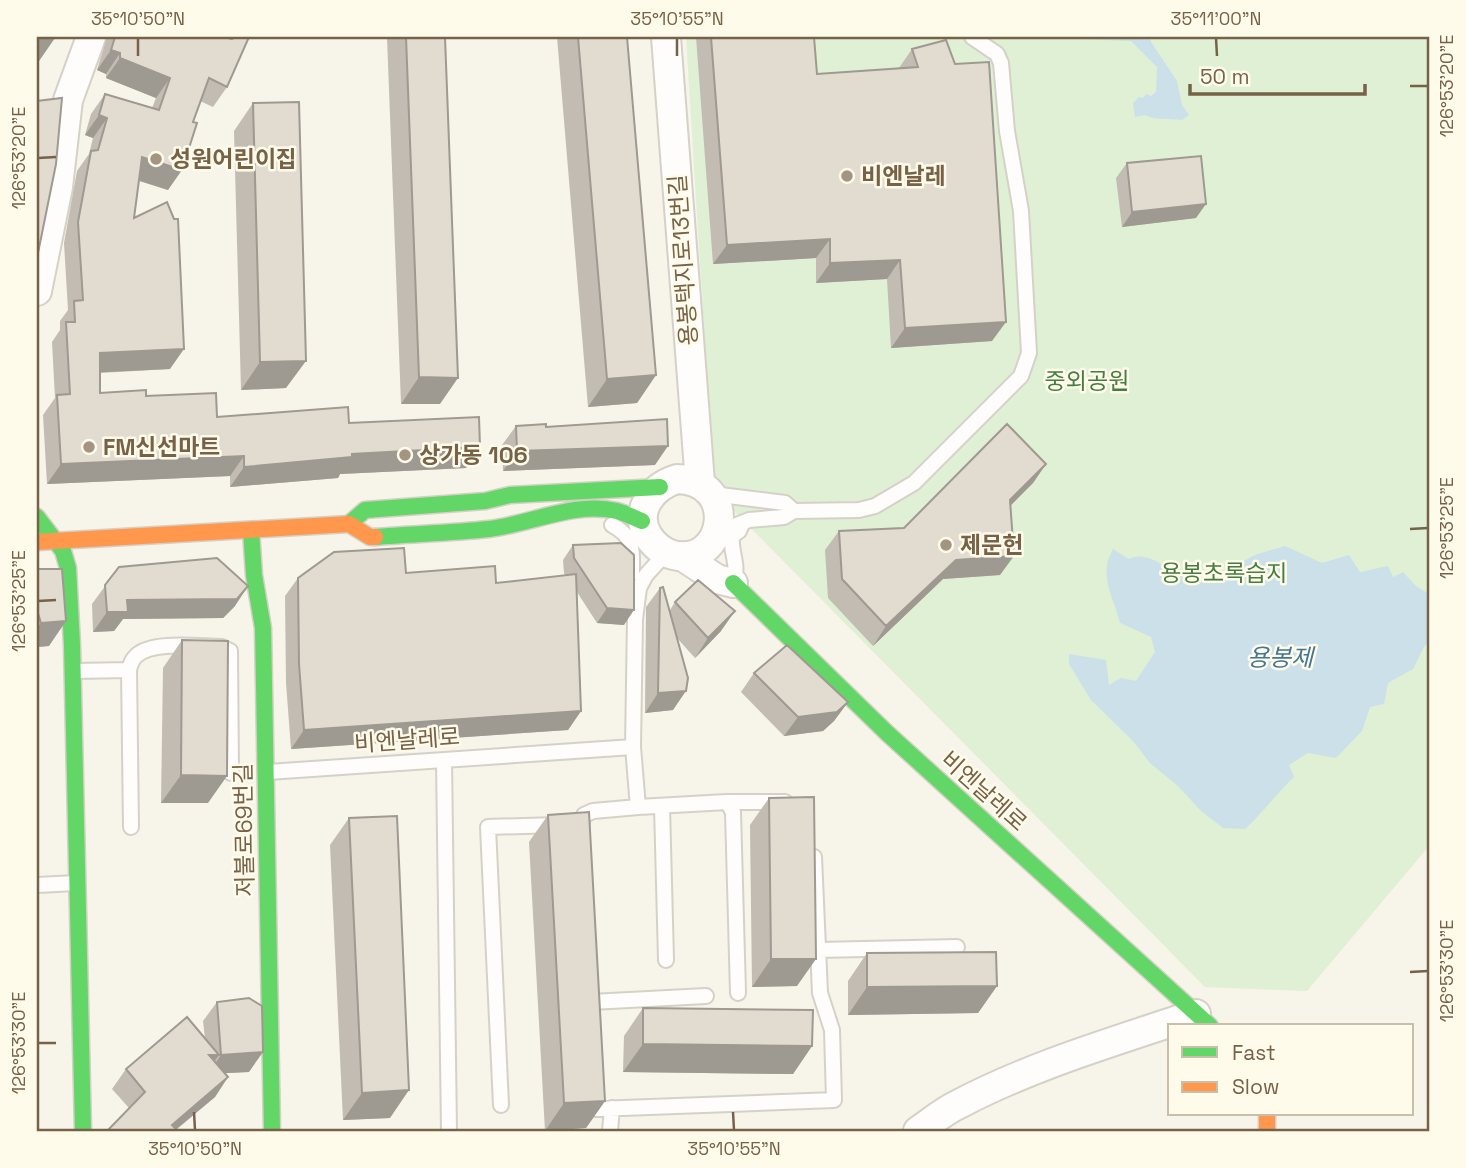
<svg xmlns="http://www.w3.org/2000/svg" width="1466" height="1168" font-family="'Space Grotesk','Noto Sans KR',sans-serif">
<rect width="100%" height="100%" fill="#f7f4ea"/>
<path fill="#dff0d4" d="M686,37H1429V846L1307,991L1205,987L714,491Z"/>
<path fill="#cbe0e9" d="M1079,37H1151V42L1177,81L1182,105L1189,115L1182,120C1169,118 1156,121 1145,115L1135,117L1133,103L1139,97L1143,98L1146,94L1151,96L1156,92L1157,67L1131,41L1079,39Z
M1285,546L1322,563L1349,555L1360,572L1388,566L1393,577L1403,572L1416,586L1429,594V641L1424,647L1413,669L1388,683L1384,704L1370,707L1362,731L1336,758L1308,753L1289,765L1294,777C1277,793 1263,813 1245,829L1223,828L1201,811L1179,787L1150,763L1133,741L1091,700L1069,664V654L1106,660L1109,685L1121,678L1136,681L1155,652L1151,637L1120,623C1116,605 1104,585 1107,566C1107,560 1111,554 1113,549L1129,559C1150,549 1168,573 1188,577C1212,582 1230,568 1249,558C1260,552 1273,550 1285,546Z"/>
<g fill="none" stroke-linecap="round" stroke-linejoin="round">
<defs>
<path id="lane" d="M712,494L785,503L794,511
M612,525C635,537 632,550 632,573
M717,533L749,520L784,517L794,511L859,510L875,506L914,483L1021,376L1029,353L1021,211L1007,131L1001,63L997,54L972,37
M733,581C740,566 730,552 732,536L739,531L742,524
M129,670L131,827
M74,671L129,670C130,665 132,660 136,656C152,640 200,647 222,647L230,651L231,773
M633,747L638,807L727,802L733,812L738,993
M444,761L449,1131
M268,772L633,747L635,619L639,588L646,575L666,553
M727,802H785
M662,806L666,960
M580,828L584,815L593,811L638,807
M37,885L77,883
M818,950L957,947
M590,992L591,1002L706,996
M595,1095L596,1109L834,1100L832,1030L820,993L814,857
M501,1105L488,827L557,825
M610,1131L612,1108"/>
<path id="street" d="M666,37L700,483
M37,291L58,187L68,100L91,37
M677,479C741,481 725,568 673,555C662,552 654,545 648,536C633,511 652,487 677,479Z
M682,556L717,579L733,583
M918,1131C931,1122 944,1111 959,1104C1033,1065 1116,1041 1196,1014"/>
<path id="fast" d="M37,517L63,551L68,568L72,645L83,1131
M349,524L365,510L485,501L510,495L660,487
M251,530L254,575L263,628L272,1131
M375,537C412,534 451,533 489,529C531,524 574,501 617,511C625,513 634,518 642,521
M733,583L887,733L1210,1026"/>
<path id="slow" d="M37,542L349,524L370,537H375
M1267,1114V1131"/>
</defs>
<use href="#lane" stroke="#d6d1c8" stroke-width="18"/>
<use href="#street" stroke="#d6d1c8" stroke-width="32"/>
<use href="#fast" stroke="#d5d0c5" stroke-width="19"/>
<use href="#slow" stroke="#d5d0c5" stroke-width="19"/>
<use href="#lane" stroke="#fefdfc" stroke-width="14"/>
<use href="#street" stroke="#fefdfc" stroke-width="28"/>
<use href="#fast" stroke="#63d668" stroke-width="16"/>
<use href="#slow" stroke="#ff974d" stroke-width="16"/>
</g>
<path fill="#c2bcb2" d="M107,37H249L227,87L213,107L200,101L168,190L139,181L134,218L170,369L100,373V393L146,396L217,417L349,423L480,447L466,468L340,474L338,478L230,487V476L47,484L43,415L55,398L52,342L60,330V321L68,310L64,243L77,171L89,154L93,138L85,135L91,114L105,94L152,108L156,98L106,78V74L97,70Z
M387,37H445L440,404H401Z
M557,37H627L656,375L637,403L588,407Z
M696,37H814L817,74L899,68L912,49L992,341L891,348L887,279L816,283V258L713,264Z
M253,103L286,388L241,390L234,131Z
M1127,163L1196,218L1122,227L1116,178Z
M516,426L546,427L655,465L503,471L502,445Z
M1046,464L1033,483L1011,505L1000,575L943,579L873,646L828,598L825,550L839,531L904,528Z
M573,545L624,625L597,623L577,592L581,711L568,730L291,749L286,683L285,596L298,578L406,573L496,583L565,575L564,573L563,560Z
M119,567L235,606L223,618L123,619L114,631L93,632L92,604Z
M37,569L49,646L37,647Z
M660,588L670,610L675,602L721,631L695,658L677,638L673,710L645,713L646,607Z
M182,640L208,803H161L163,668Z
M754,673L848,702L834,721L823,731L784,736L741,692Z
M769,798L797,986L752,987L750,825Z
M548,815L605,1101L586,1128L545,1131L529,842Z
M349,818L390,1118L343,1120L330,845Z
M867,953L997,986L978,1013L848,1015V981Z
M217,1002L249,1072L224,1073L228,1077L215,1097L176,1130L178,1131H107L129,1108L112,1089L126,1069L205,1038L203,1021Z
M643,1008L812,1046L793,1074L623,1072L624,1036Z"/>
<path fill="#9e9991" d="M55,38L37,64V39Z
M111,50L120,53L106,74L97,70Z
M120,58L170,78L156,98L106,78Z
M99,115L107,118L93,138L85,135Z
M142,157L182,170L168,190L128,177Z
M1206,204L1196,218L1122,227L1132,212Z
M830,239L816,258L713,264L727,245Z
M900,260L887,279L816,283L830,263Z
M1006,322L992,341L891,348L905,328Z
M184,349L170,369L85,373L100,353Z
M306,361L286,388L241,390L260,362Z
M656,375L637,403L588,407L607,379Z
M419,377L458,378L440,404H401Z
M668,446L655,465L503,471L517,451Z
M480,447L466,468L340,474L338,478L230,487L244,467L352,454Z
M244,456L230,476L47,484L61,464Z
M1046,464L1033,483L997,519L1010,500Z
M1014,556L1000,575L943,579L873,646L886,626L956,560Z
M248,586L235,606L223,618L123,619L114,631L93,632L107,612L127,600Z
M607,608L634,610L624,625L597,623Z
M735,611L721,631L695,658L708,638Z
M66,621L49,646L37,647V628L41,623Z
M686,691L673,710L645,713L658,693Z
M848,702L834,721L823,731L784,736L798,717Z
M581,711L568,730L291,749L304,730Z
M181,775L227,776L208,803H161Z
M771,959H816L797,986L752,987Z
M997,986L978,1013L848,1015L867,987Z
M643,1044L812,1046L793,1074L623,1072Z
M263,1052L249,1072L208,1074L221,1055Z
M209,1055H219L205,1074Z
M228,1077L215,1097L174,1131L172,1125Z
M409,1090L390,1118L343,1120L362,1093Z
M605,1101L586,1128L545,1131L564,1103Z"/>
<path fill="#e2dbcf" stroke="#9e9991" stroke-width="2" d="M37,37H55V38L37,39Z
M115,37H224L232,39L235,37H249L227,87L209,78L193,122L197,123L182,170L142,157L134,218L167,202L174,219H178L184,349L100,353V393L146,390V396L216,393L217,417L348,407L349,423L479,417L480,447L352,454V457L244,467V456L61,464L57,395L70,394L66,322H75L74,301L83,300L78,222L91,151L98,150L107,118L99,115L105,94L159,110L170,78L120,58V53L111,50Z
M406,37H445L458,378L419,377Z
M578,37H627L656,375L607,379Z
M711,37H814L817,74L918,67L912,49L946,40L955,64L989,62L1006,322L905,328L900,260L830,263V239L727,245Z
M62,98L56,164L37,258V101Z
M299,102L306,361L260,362L253,103Z
M1201,156L1206,204L1132,212L1127,163Z
M667,419L668,446L517,451L516,426L546,424V427Z
M1007,424L1046,464L1010,500L1014,556L956,560L886,626L842,579L839,531L904,528Z
M621,543L634,555V610L607,608L574,558L573,545Z
M404,548L406,573L495,566L496,583L576,574L581,711L304,730L299,664L298,578L334,552Z
M217,558L248,586L237,599L127,600L128,612H107L105,585L119,567Z
M37,569H62L66,621L41,623L37,610Z
M698,580L735,611L708,638L675,602Z
M663,587L688,678L686,691L658,693L660,588Z
M182,640L228,641L227,776L181,775Z
M787,645L848,702L837,712L798,717L754,673Z
M814,797L816,959H771L769,798Z
M589,812L605,1101L564,1103L548,815Z
M397,816L409,1090L362,1093L349,818Z
M996,952L997,986L867,987V953Z
M249,998L262,1006L263,1052L221,1055L217,1002Z
M643,1008L813,1010L812,1046L643,1044Z
M187,1017L219,1055H209L228,1077L172,1125L178,1131H109L108,1130L145,1092L126,1069Z"/>
<path fill="none" stroke="#776248" stroke-width="2.5" d="M138,38V56M677,38V56M1216,38L1217,56M1410,86H1428M38,158L56,157M1410,529L1428,528M38,601L56,600M1410,972L1428,971M38,1043H56M194,1112L195,1130M733,1112L734,1130"/>
<g fill="#a49581" stroke="#fffbeb" stroke-width="2.5">
<circle cx="156" cy="159" r="7"/>
<circle cx="847" cy="176" r="7"/>
<circle cx="89" cy="447" r="7"/>
<circle cx="405" cy="455" r="7"/>
<circle cx="946" cy="545" r="7"/>
</g>
<g text-anchor="middle" dominant-baseline="central" stroke-width="5" stroke-linejoin="round" paint-order="stroke">
<g font-size="23" font-weight="bold" fill="#776248" stroke="#fffbeb" text-anchor="start">
<text x="170" y="159">성원어린이집</text>
<text x="861" y="176">비엔날레</text>
<text x="103" y="447">FM신선마트</text>
<text x="419" y="455">상가동 106</text>
<text x="960" y="545">제문헌</text>
</g>
<g font-size="23" fill="#776248" stroke="#fffbeb">
<text transform="translate(683 260) rotate(-94)">용봉택지로13번길</text>
<text transform="translate(407 740) rotate(-4)">비엔날레로</text>
<text transform="translate(984 791) rotate(42)">비엔날레로</text>
<text transform="translate(244 830) rotate(-91)">저불로69번길</text>
</g>
<g font-size="23" fill="#467d40" stroke="#fffbeb">
<text x="1087" y="381">중외공원</text>
<text x="1224" y="573">용봉초록습지</text>
</g>
<g font-size="24" font-style="italic" fill="#437793" stroke="#fffbeb">
<text x="1280" y="657">용봉제</text>
</g>
</g>
<rect width="1466" height="1168" fill="none" stroke="#fffbeb" stroke-width="77"/>
<rect x="1168" y="1024" width="245" height="91" fill="#fffbeb" stroke="#c9beaa" stroke-width="2"/>
<rect x="1182" y="1047" width="35" height="10" fill="#63d668" stroke="#c9beaa" stroke-width="2"/>
<text x="1232" y="1060" font-size="21" fill="#776248">Fast</text>
<rect x="1182" y="1082" width="35" height="10" fill="#ff974d" stroke="#c9beaa" stroke-width="2"/>
<text x="1232" y="1094" font-size="21" fill="#776248">Slow</text>
<path d="M1190 84v10h175v-10" fill="none" stroke="#776248" stroke-width="3.5"/>
<text x="1200" y="84" font-size="21" fill="#776248" stroke="#fffbeb" stroke-width="5" paint-order="stroke">50 m</text>
<rect x="38" y="38" width="1390" height="1092" fill="none" stroke="#776248" stroke-width="2.5"/>
<g font-size="18" text-anchor="middle" fill="#776248">
<text x="138" y="25">35°10'50"N</text>
<text x="677" y="25">35°10'55"N</text>
<text x="1216" y="25">35°11'00"N</text>
<text transform="translate(1447 86) rotate(-90)" y="6">126°53'20"E</text>
<text transform="translate(19 158) rotate(-90)" y="6">126°53'20"E</text>
<text transform="translate(1447 528) rotate(-90)" y="6">126°53'25"E</text>
<text transform="translate(19 601) rotate(-90)" y="6">126°53'25"E</text>
<text transform="translate(1447 971) rotate(-90)" y="6">126°53'30"E</text>
<text transform="translate(19 1043) rotate(-90)" y="6">126°53'30"E</text>
<text x="195" y="1155">35°10'50"N</text>
<text x="734" y="1155">35°10'55"N</text>
</g>
</svg>
